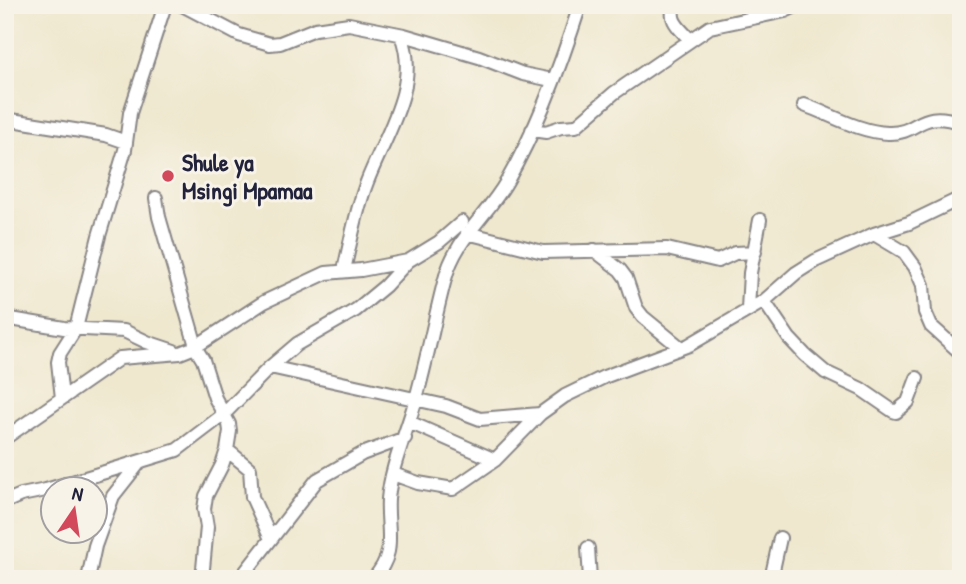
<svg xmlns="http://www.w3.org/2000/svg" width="966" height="584" font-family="'Patrick Hand',sans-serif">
<rect width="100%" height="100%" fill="#f7f3e8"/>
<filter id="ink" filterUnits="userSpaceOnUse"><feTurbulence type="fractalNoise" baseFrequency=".0143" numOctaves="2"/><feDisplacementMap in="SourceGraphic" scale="14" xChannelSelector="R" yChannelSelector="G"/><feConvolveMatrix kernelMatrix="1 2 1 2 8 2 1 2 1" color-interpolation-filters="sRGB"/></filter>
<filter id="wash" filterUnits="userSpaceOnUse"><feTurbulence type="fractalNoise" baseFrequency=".00686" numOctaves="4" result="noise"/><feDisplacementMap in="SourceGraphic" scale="28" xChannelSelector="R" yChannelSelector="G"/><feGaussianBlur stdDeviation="1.57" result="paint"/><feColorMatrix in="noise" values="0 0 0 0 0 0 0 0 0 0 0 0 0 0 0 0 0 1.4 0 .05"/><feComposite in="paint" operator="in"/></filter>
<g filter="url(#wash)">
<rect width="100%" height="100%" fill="#efe8cf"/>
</g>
<g filter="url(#ink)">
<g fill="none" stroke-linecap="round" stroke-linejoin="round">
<defs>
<path id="minor" d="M182,5L239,35L270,44L280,43L315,29L349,24L404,35L479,57L523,74L552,80
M675,5C667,20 681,29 690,40
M804,105C830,114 859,132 888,133C920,134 918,108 961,123
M5,119L106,135L126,142
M532,130L546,132L561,127L576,126L614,93L710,27L785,11L798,5
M156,198L159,217L196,346
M467,233L543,252L667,249L718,261L735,253L755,252
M874,234L904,252L915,267L923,285L925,312L931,326L961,353
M594,250L620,270L626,278L636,308L643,317L681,348
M344,270C351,240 356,210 367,182C385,135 421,85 401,35
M764,301L789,338L805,355L825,372L861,389L893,411L896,412L908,402L917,378
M748,309L750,273L760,220
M5,318L64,328L124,331L147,342L174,351
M195,347L203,360L215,398L229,424L230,431L227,450L222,465L206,496L204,509L207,527L202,579
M270,367L446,406L480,419L540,414
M62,398L58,362L60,353L76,328L99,236L125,150L130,113L165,5
M409,422L495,460
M5,438L120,358L180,353L195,347L264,302L326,273L361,270L408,261
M227,450L250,469L252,497L271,539
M393,474L418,483L453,489L495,460L540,414L565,396L604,377L689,345L764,301L796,273L815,261L874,234L909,223L961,198
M5,502L21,495L46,490L177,450L223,415L270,367L297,344L356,310L385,286L408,261L439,242L462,222
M588,548L590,579
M88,579L95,546L113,496L139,463
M240,579L317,480L362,454L405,438
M373,579C398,552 386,531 388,499C391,466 406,434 415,402C427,361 434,320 445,279C455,239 487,216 507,181C538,127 561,65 580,5
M771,579L780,538"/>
</defs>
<use href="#minor" stroke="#888585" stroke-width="16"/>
<use href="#minor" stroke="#fff" stroke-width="12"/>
</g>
</g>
<circle fill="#d1495b" stroke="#f7f3e8" stroke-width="2.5" cx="168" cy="176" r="7"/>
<g text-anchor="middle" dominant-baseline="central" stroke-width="6" stroke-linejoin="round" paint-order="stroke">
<g font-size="24" font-weight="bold" fill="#22223b" stroke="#f7f3e8" text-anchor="start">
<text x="182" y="162">Shule ya<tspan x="182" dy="28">Msingi Mpamaa</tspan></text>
</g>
</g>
<rect width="966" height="584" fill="none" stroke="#f7f3e8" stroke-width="28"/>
<g transform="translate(74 510) rotate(13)"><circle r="33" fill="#f7f3e8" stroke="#a29fa3" stroke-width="2"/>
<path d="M0-5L12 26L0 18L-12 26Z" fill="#d1495b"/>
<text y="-10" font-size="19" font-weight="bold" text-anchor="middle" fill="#22223b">N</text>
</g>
</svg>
